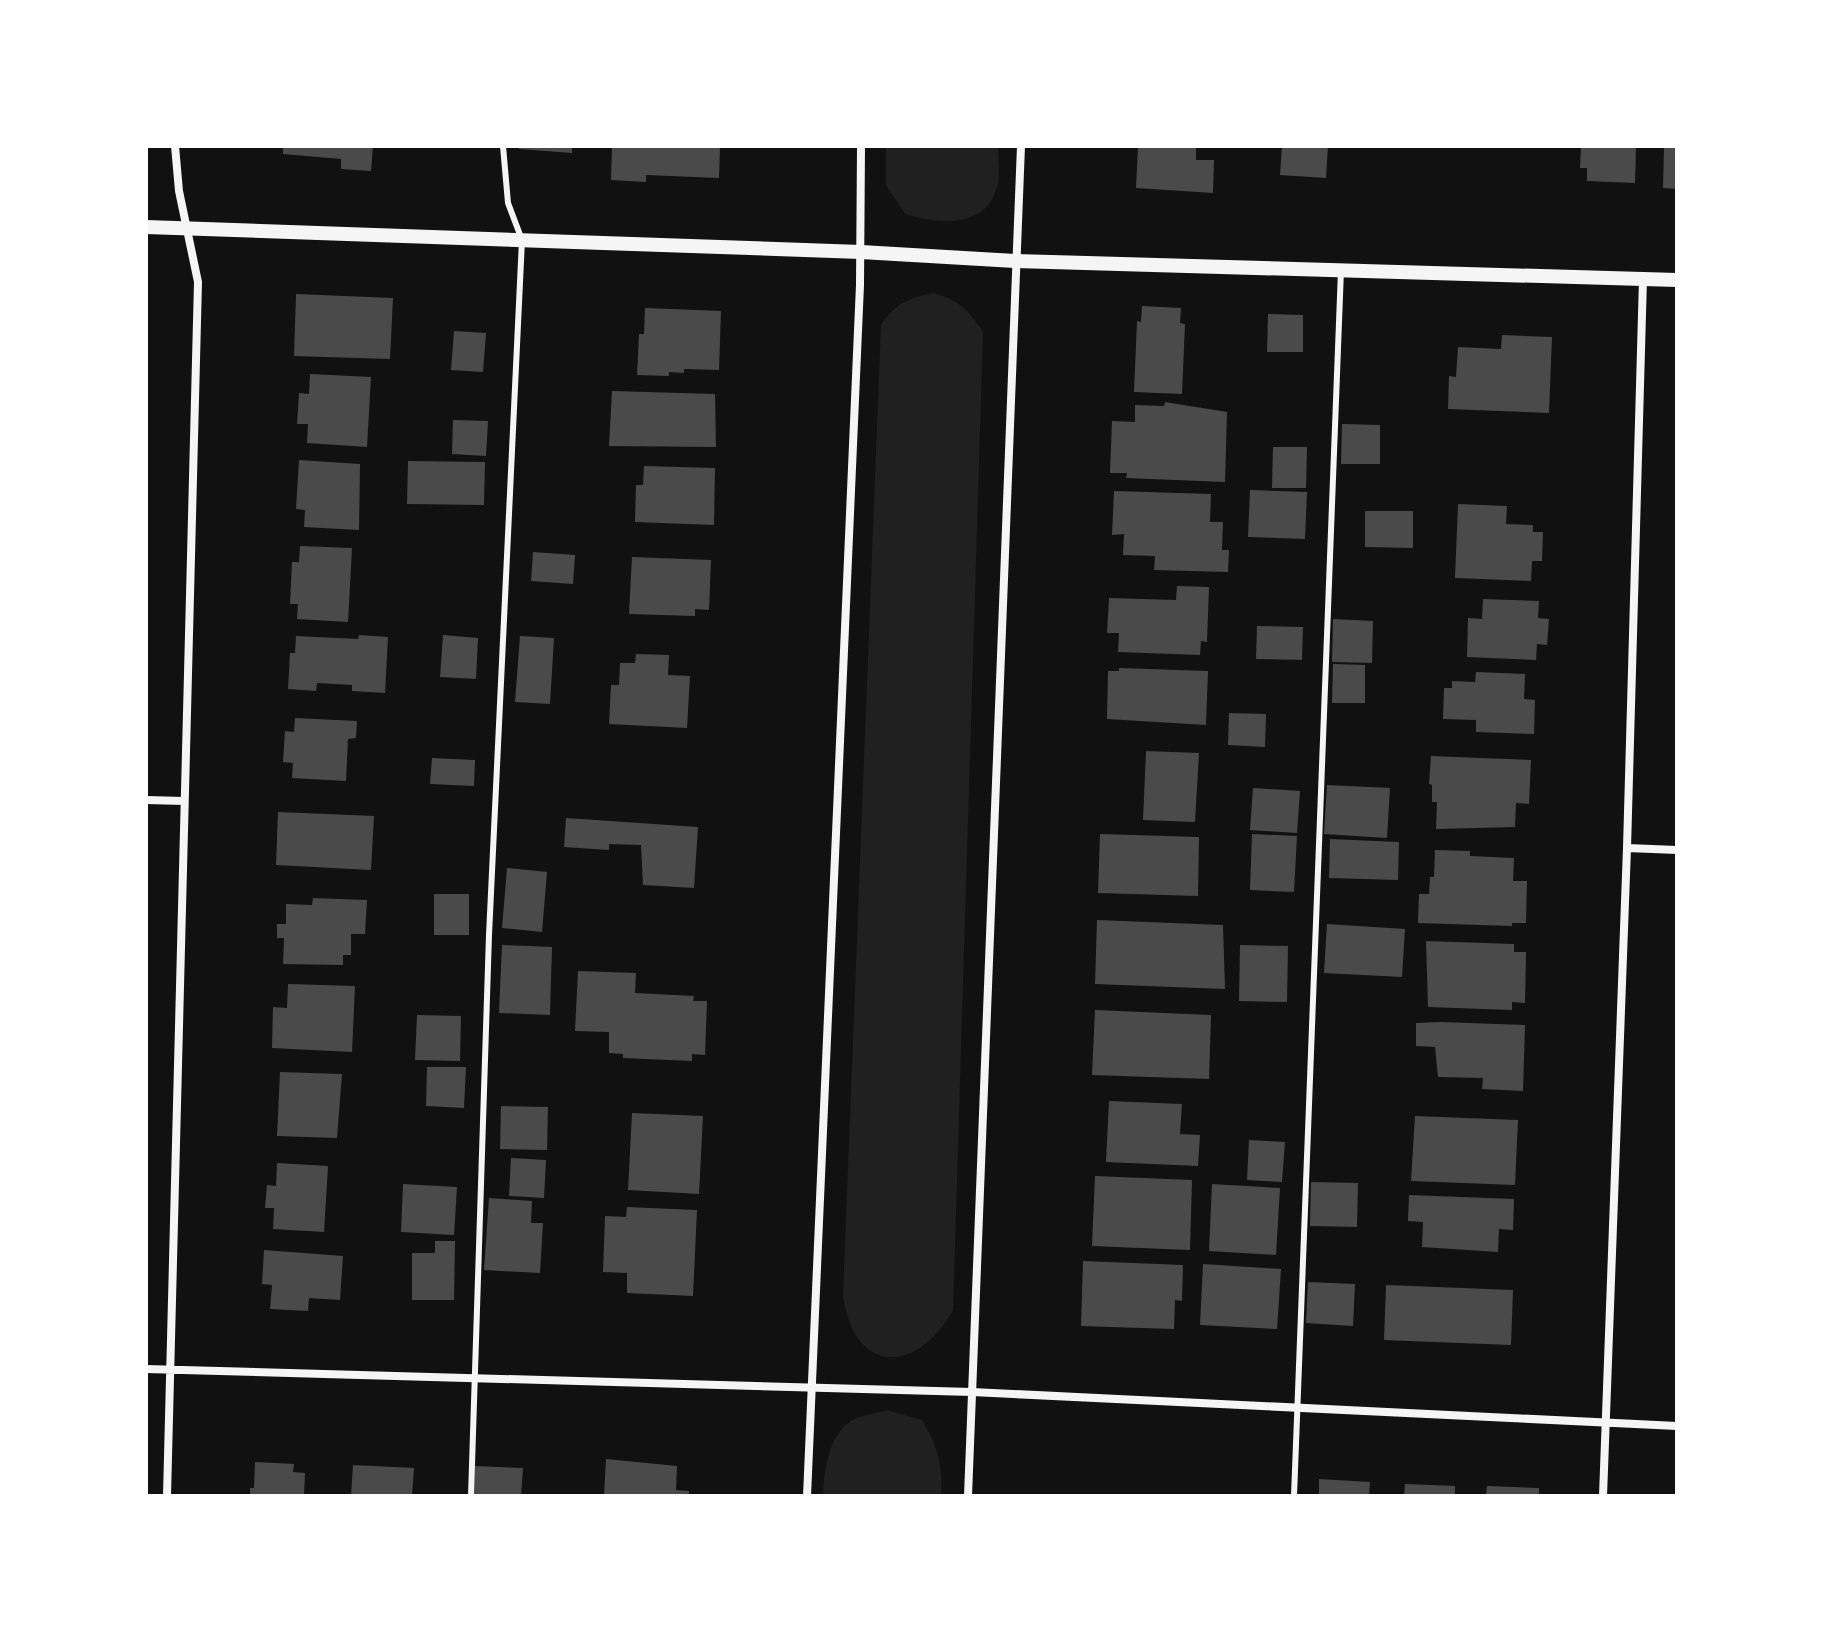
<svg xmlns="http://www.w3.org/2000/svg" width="1823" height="1642" font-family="Manrope,sans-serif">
<rect width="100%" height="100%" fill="#111"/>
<path fill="#202020" d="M886,146H998C998,158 1000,172 998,184C987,230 939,224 905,214L886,185Z
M933,293C959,300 969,310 983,332L953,1310C917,1375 854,1375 843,1296L881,325C895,304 908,298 933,293Z
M887,1410L922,1420C938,1446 943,1466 941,1496H823C824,1472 828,1436 851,1421C860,1415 877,1414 887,1410Z"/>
<path fill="#4a4a4a" d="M283,146H373L371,171L341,169V159L283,154Z
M519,146H572V153L519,149Z
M612,146H720L719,178L646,175V182L611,180Z
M1138,146H1196V160H1214L1213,193L1136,188Z
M1282,146H1328L1326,178L1280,175Z
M1581,146H1636L1635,183L1587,181V168H1580Z
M1664,146H1677V189L1663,188Z
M296,294L393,298L390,359L294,356Z
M1142,306L1181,308L1180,323L1185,324L1182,394L1134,392L1137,321L1141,322Z
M645,308L721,311L719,370L684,369V373L669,372V376L637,375L639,334H644Z
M1268,314L1303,315V352H1267Z
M454,331L486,333L483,372L451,370Z
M1502,335L1552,337L1549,413L1448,409L1449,376L1456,377L1458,347L1501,349Z
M310,374L371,377L367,447L307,443L308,424H297L299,393L309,394Z
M612,391L715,394L716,447L609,446Z
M1165,402L1227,412L1225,482L1126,478L1127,473H1110L1112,421L1135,422V405L1164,406Z
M453,420L488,421L486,456L452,454Z
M1342,424L1380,425V464H1341Z
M1273,447H1307L1306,488H1272Z
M299,460L360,464L359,530L304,527L305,510L296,509Z
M408,461L485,462L484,505L407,504Z
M644,466L715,468L714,525L635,522L636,485H643Z
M1250,490L1307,492L1305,539L1248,537Z
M1114,491L1211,494L1210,522H1223L1222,550H1229L1228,572L1154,570L1155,556L1123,555L1124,534L1112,535Z
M1458,504L1507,506L1506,524L1533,525V532H1543L1542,561H1532L1531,581L1455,578Z
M1365,511H1413V548L1365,547Z
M300,546L352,548L348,622L297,619L298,604H290L292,562H299Z
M533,552L575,555L573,584L531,581Z
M632,557L711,560L709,610L695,609V616L629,614Z
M1177,586L1209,587L1207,642L1201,641L1200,655L1118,652L1119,633H1107L1109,598L1176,600Z
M1483,599L1539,601L1538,618L1549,619L1547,645L1537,644L1536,660L1467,657L1468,618L1482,619Z
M1333,619L1373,621L1372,663L1332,662Z
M1257,626L1303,627L1302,660L1256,659Z
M359,635L388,637L385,693L352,691V685L317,683L316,691L288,689L290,653H295L296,636L358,639Z
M443,635L478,638L476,679L440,677Z
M520,636L554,638L550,704L515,702Z
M636,654L669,655L668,675L690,676L687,728L609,724L611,685H619L620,663H635Z
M1333,664L1365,665V703H1332Z
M1119,668L1208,671L1206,725L1107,719L1108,671H1119Z
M1476,672L1525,674L1524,699L1535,700L1534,734L1476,732V720L1443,719L1444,688H1452V681L1475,682Z
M1229,713L1266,714L1265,747L1228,745Z
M295,718L357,721L356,738L348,739L346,781L292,778L293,763L283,762L285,731L294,732Z
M1146,751L1199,753L1195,822L1143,820Z
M1431,756L1531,760L1529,804L1516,803L1515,827L1436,829L1437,802H1432V785L1429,784Z
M432,758L475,760L474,786L430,784Z
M1327,785L1390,788L1387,838L1324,834Z
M1253,788L1300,791L1297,833L1250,830Z
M278,812L374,816L371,870L276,865Z
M566,818L698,827L694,888L643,885L641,845L609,844V850L564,847Z
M1100,834L1199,837L1198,896L1098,893Z
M1252,834L1297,836L1294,892L1250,890Z
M1330,839L1399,842L1398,880L1329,878Z
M1435,850L1470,851V856L1514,858L1513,881H1527L1526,923H1512V926L1418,923L1419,894H1429L1430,877H1434Z
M507,868L547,872L542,932L502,928Z
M434,894H469V935H434Z
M313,898L367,900L365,934H351V955H343V965L283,964L284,938H277V924H286V904L312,905Z
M1097,920L1223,925L1225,989L1095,984Z
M1327,924L1405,929L1402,977L1324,973Z
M1426,941L1514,944V952H1526L1525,1003L1512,1002V1010L1428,1007Z
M502,945L552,947L550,1015L499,1013Z
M1240,945L1288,946L1287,1002L1239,1001Z
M578,971L636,973L635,993L694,996L693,1001H707L705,1055L692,1054V1061L623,1058V1054L609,1053V1032L575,1031Z
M288,984L355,986L352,1052L272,1048L273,1007L287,1008Z
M1095,1010L1211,1015L1209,1079L1092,1075Z
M417,1015L461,1016L460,1061L415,1060Z
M1441,1022L1525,1025L1523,1091L1482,1089L1483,1078L1438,1077L1435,1047L1416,1046V1023Z
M427,1067H466L464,1108L426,1106Z
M280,1072L342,1074L337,1138L277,1136Z
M1109,1101L1182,1104L1180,1134L1200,1135L1198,1166L1106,1162Z
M501,1106L548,1107L547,1150L500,1149Z
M632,1113L703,1116L699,1194L628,1190Z
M1415,1116L1518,1120L1515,1185L1411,1181Z
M1249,1140L1285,1142L1282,1182L1247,1180Z
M511,1158L546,1160L544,1198L509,1196Z
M277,1163L328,1166L324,1232L273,1229L274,1208H265L267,1185L276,1186Z
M1095,1176L1192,1180L1190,1250L1092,1246Z
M1311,1182L1358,1183L1357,1227L1310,1226Z
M403,1184L457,1187L454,1235L401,1232Z
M1212,1184L1280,1188L1276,1255L1209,1251Z
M1409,1195L1514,1199L1513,1230L1499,1229L1498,1252L1422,1247L1423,1222L1408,1221Z
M489,1198L532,1201L531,1223H543L540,1273L484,1270Z
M627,1207L697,1210L693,1296L627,1293V1273L603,1272L605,1216L626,1217Z
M435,1241H455L454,1300H412V1253H435Z
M264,1250L343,1256L340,1300L309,1298L308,1311L270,1309L272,1285L262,1284Z
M1083,1261L1183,1265L1182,1301L1175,1300L1174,1329L1081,1326Z
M1203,1264L1281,1269L1277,1329L1200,1325Z
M1308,1282L1355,1284L1353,1326L1306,1323Z
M1386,1285L1513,1290L1511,1345L1384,1340Z
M606,1459L677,1466L676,1490L689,1491V1496H604Z
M255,1462L294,1464L293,1472L305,1473L304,1496H250V1488H254Z
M353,1465L414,1468L412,1496H351Z
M475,1466L523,1468L521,1496H474Z
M1319,1479L1370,1482L1369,1496H1319Z
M1405,1484L1455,1486V1496H1404Z
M1487,1486L1539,1488V1496H1486Z"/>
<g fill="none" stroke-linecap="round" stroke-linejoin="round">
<path stroke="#f5f5f5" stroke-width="6" d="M471,1496L489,935L522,240L508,203L503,146
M1294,1496L1341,270"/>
<path stroke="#f5f5f5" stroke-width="8" d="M146,800L184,801
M1627,848L1677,850
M146,1369L972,1392L1677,1426
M167,1496L198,282L179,191L175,146
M807,1496L860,285L861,146
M968,1496L1021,146
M1603,1496L1627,848L1643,279"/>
<path stroke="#f5f5f5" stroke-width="14" d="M146,227L861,252L1015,261L1677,280"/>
</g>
<rect width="1823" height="1642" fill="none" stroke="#ffffff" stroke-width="296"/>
</svg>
